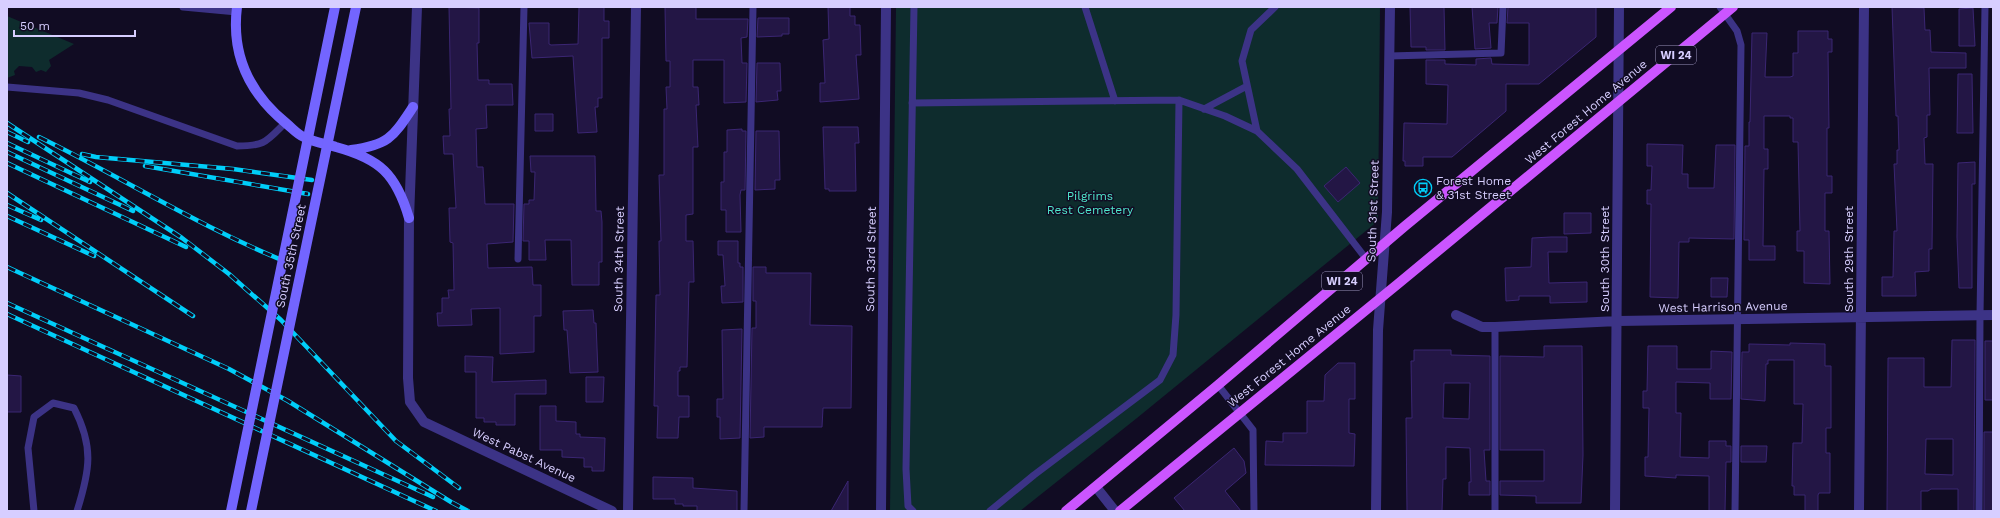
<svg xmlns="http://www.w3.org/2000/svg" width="2000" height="518" font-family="'Work Sans',sans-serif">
<rect width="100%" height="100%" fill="#110c23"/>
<path fill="#0e2c2d" d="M896,7H1380L1378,221L1137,418L1020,511H890Z
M7,16L74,44L49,60L51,66L46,72L41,70L36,72L32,67L19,66L14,71L15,75L7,78Z"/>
<path fill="#231645" stroke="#3b2673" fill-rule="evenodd" d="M449,7L479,8V43H477L478,80H489V84H512L513,105H486L487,128L476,129L477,167H483L485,204H514L513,242L487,244L488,268L532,267L533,285H541V316H534V352L500,354V308L471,309L472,325L438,326L437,313H442V298H449L448,290H454L453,243L450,242L449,208H456L453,154H444L443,136H450L449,109H451Z
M579,7H604V21H609V38H602V98H598V107H595L597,132L578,133L573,56L532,58L529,23H549V44L551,45L578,44Z
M665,7H696V19H748L747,37L741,38L742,63H747L746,102L724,103V60H693V87H698L699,105H696L698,147H693V214L686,215V241H693L694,282H689L687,367H680V371H678V396H689V417H679L678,438H657L658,406H654L656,295H660L659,241H661L659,175H664V109H667L666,87H670V61H666Z
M828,7H850V16H855V25H860L861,55H856L859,99L820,102V83H825L823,40L829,39Z
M1410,7H1444L1445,50H1426V47H1411Z
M1472,7H1498L1497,23H1489L1491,48L1475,49Z
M1508,7H1596V37L1539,84H1506V111L1452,157H1423V166H1405V161H1403L1404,123L1447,124L1448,85L1426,84V60H1445V64L1476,65V59L1491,58L1492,64L1529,65V23H1507Z
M1892,7L1924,8L1925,30H1930L1931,52L1966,53V68H1929L1930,115H1927V137L1924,138L1925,164H1933L1932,249H1929V271L1915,272L1916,296H1882V277H1893L1894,231H1897L1894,164H1897V150H1899L1898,116H1896Z
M1973,8L1975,46H1959V9Z
M758,18H789V34H782V36L757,37Z
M1798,31H1828V39H1832V52H1828L1829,128H1827V176H1832V193H1825V231H1829L1830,284L1804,283V251H1797V231H1800L1798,142H1793V118H1790V116H1764V149H1768V169H1764L1763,246H1775V260H1749V240H1744L1745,146H1749V122H1750L1752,33H1767L1765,77H1790L1793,76V53H1798Z
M757,63H780L781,91H777L778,100L756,102Z
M1958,74H1972L1973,133H1957Z
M535,114H553V131H535Z
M823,127H858L859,143H855L856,191H829V189H825Z
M742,129V131H746L745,190H741L740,195L741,232H726V210H721V182H724V152H727V130Z
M756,131H779L780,180H775V189L755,190Z
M1647,144L1683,145L1682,174H1688V188H1714L1716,145H1735L1734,239L1689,238V242H1679L1678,298L1650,297L1651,204H1647V190H1651L1652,166H1647Z
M530,156H595L596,211H601L602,222V262H599V285H572L571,240H545L546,260H529V241H523L524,204H529V200H534L535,172H531Z
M1975,162V184H1972V288H1959L1957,237L1958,163Z
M1346,167L1360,183L1338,202L1324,186Z
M1564,213H1591V233L1564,234Z
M1551,237H1567V252H1548L1549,283L1587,282V302L1550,303V296H1519V300L1506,301L1505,268L1531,267L1532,238Z
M718,241H738V263H740V267H743V302L722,303L721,286H725L723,255H718Z
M753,267H766V273H811L810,325L852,326L851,408H823L822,427H764V437L750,438L752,328H756V301H753Z
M1711,278H1728L1727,297H1711Z
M593,310L594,323H596L598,372L570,373L567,330H564L563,311Z
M742,329L740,438L720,439V417H717V399H723L722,330Z
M1952,340H1975L1974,511H1958V489H1931L1928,491H1921V511H1887L1888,358H1924V387H1951ZM1926,439H1953V475L1925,474Z
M1985,341H1993V400H1985Z
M1790,343L1825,344V366H1831V428H1826V453H1830V493H1819L1818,495V511H1805V495H1794V486H1792L1793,443H1802L1803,404H1794V360H1768V364H1766L1765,401L1741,399L1742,352H1749V344L1790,345Z
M1544,346H1582L1583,455L1581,503H1536V496L1500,495V481H1544V450H1500V356L1544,357Z
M1648,346H1677V369H1711V351L1732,352L1731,399H1710V383L1676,382V413H1681L1680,457L1709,458V441H1726V446H1731V462H1726L1725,511H1709V476L1676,475V478L1645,476V457H1648L1649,408H1643V391H1647Z
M1414,350H1451V355L1490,356V450H1484L1486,481H1490V495H1469V482H1471L1470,448L1446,447V479H1443L1442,511H1407L1406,418H1412L1411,361H1414ZM1444,383H1470L1469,419L1443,418Z
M465,356L493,357L492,382L546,380V394H515V425H496V422H484V418H476V372H465Z
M1338,363H1355V399H1349V433L1355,434L1354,466L1265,465L1266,441L1283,442V433H1307V401H1324L1325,375Z
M7,375L21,376V412H7Z
M586,377H604L603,402H586Z
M540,406H556V421L576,422V434H580V437L605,438L604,471H592V467H584V458L562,457V450H540Z
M1984,432H1993V511H1984Z
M1741,446H1767L1766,462H1741Z
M1234,448L1244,461L1246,473L1225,491L1241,511H1185L1174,498Z
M653,477L693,478V488L737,491V511H697V506H683V504H675V499H653Z
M848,481V511H831Z"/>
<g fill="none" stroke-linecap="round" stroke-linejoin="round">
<path stroke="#3c3386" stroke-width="7" d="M183,7L237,12
M1085,7L1115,101
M1275,7L1251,30L1242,61L1257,131L1297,169L1367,260
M1720,7L1737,31L1741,45L1735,511
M1389,56L1501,53L1503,7
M7,87L79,93L108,100L237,146C265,146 266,142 285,123
M912,103L1179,100L1225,116L1257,131
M1204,109L1247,86
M518,259L524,7
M1218,385L1253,430L1254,511
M34,511L28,448L34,417L53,403L74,408C94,447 90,470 77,511
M744,511L753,7
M913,511L908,506L906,469L914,7
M990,511L1034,475L1160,380L1173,355L1176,315L1179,100
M1495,511V327
M1979,511L1980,315L1985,7"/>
<path stroke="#3c3386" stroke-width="10" d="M1456,315L1482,327H1495L1618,321L1993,315
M1096,487L1115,511
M628,511L636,7
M881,511L886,7
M1376,511L1378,330L1387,212L1390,7
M1615,511L1619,7
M1859,511L1864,7"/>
<path stroke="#3c3386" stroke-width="10" d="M417,7L409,218L408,378L410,402L424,422L612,511"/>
<path stroke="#7365ff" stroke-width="10" d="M237,7C231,55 250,94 287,124C292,128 298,135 304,137C313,142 326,144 336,147C380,159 396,174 409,218
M351,150C389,145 393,137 413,107"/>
<path stroke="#cb55ff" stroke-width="10" d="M1066,511L1218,385L1405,226L1671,7
M1120,511L1399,283L1733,7"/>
<defs>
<path id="rail" d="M7,123L182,238L229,274L281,320L396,441L459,488
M7,132L28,142
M39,137C123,178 202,228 289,263
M7,143L90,182
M7,152L133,211
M82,154L96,157L233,169L312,180
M7,163L186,247
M145,166L308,194
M7,193L193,316
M7,205L41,220
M7,216L94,256
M7,267L229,369L288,401L451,502L468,511
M7,303L433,497
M7,314L436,511"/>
</defs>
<use href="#rail" stroke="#00cef9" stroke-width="4.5"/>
<use href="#rail" stroke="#110c23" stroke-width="3" stroke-dasharray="9" stroke-linecap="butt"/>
<path stroke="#7365ff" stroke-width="10" d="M231,511L335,7
M251,511L356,7"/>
</g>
<defs>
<symbol id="bus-ring" viewBox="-11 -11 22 22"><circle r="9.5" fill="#110c23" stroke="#00cef9" stroke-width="1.5"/><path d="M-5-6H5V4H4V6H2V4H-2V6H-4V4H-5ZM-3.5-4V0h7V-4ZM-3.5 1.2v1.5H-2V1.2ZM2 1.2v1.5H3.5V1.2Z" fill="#00cef9"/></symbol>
</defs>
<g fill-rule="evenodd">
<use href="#bus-ring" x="1413" y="178" width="20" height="20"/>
</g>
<g text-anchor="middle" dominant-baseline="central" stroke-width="3" stroke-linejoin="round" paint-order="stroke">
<g fill="#110c23" stroke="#9c94bd" stroke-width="1">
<rect x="1656" y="46" width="40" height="18" rx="3"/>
<rect x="1322" y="272" width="40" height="18" rx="3"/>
</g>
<g font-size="11" font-weight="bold" fill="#d7ceff">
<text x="1676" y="55">WI 24</text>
<text x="1342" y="281">WI 24</text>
</g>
<g font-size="12" fill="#d7ceff" stroke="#110c23">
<text transform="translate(1586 112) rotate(-40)">West Forest Home Avenue</text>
<text transform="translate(1373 211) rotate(-88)">South 31st Street</text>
<text transform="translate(291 256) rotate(-78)">South 35th Street</text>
<text transform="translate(619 259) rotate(-89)">South 34th Street</text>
<text transform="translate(871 259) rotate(-89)">South 33rd Street</text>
<text transform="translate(1605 259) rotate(-90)">South 30th Street</text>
<text transform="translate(1849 259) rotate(-90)">South 29th Street</text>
<text transform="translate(1723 307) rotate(-1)">West Harrison Avenue</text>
<text transform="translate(1289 356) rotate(-39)">West Forest Home Avenue</text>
<text transform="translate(524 455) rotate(25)">West Pabst Avenue</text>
</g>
<g font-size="12" fill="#d7ceff" stroke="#110c23" text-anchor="start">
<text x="1436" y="181">Forest Home<tspan x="1436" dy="14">&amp; 31st Street</tspan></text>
</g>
<g font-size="12" fill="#50e8cd" stroke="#110c23">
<text x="1090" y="196">Pilgrims<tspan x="1090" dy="14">Rest Cemetery</tspan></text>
</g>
</g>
<rect width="2000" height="518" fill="none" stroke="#d7ceff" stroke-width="16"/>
<path d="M14 30v6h121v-6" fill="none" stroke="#d7ceff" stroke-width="2"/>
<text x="20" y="30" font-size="12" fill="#d7ceff" stroke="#110c23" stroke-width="3" paint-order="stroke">50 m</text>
</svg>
